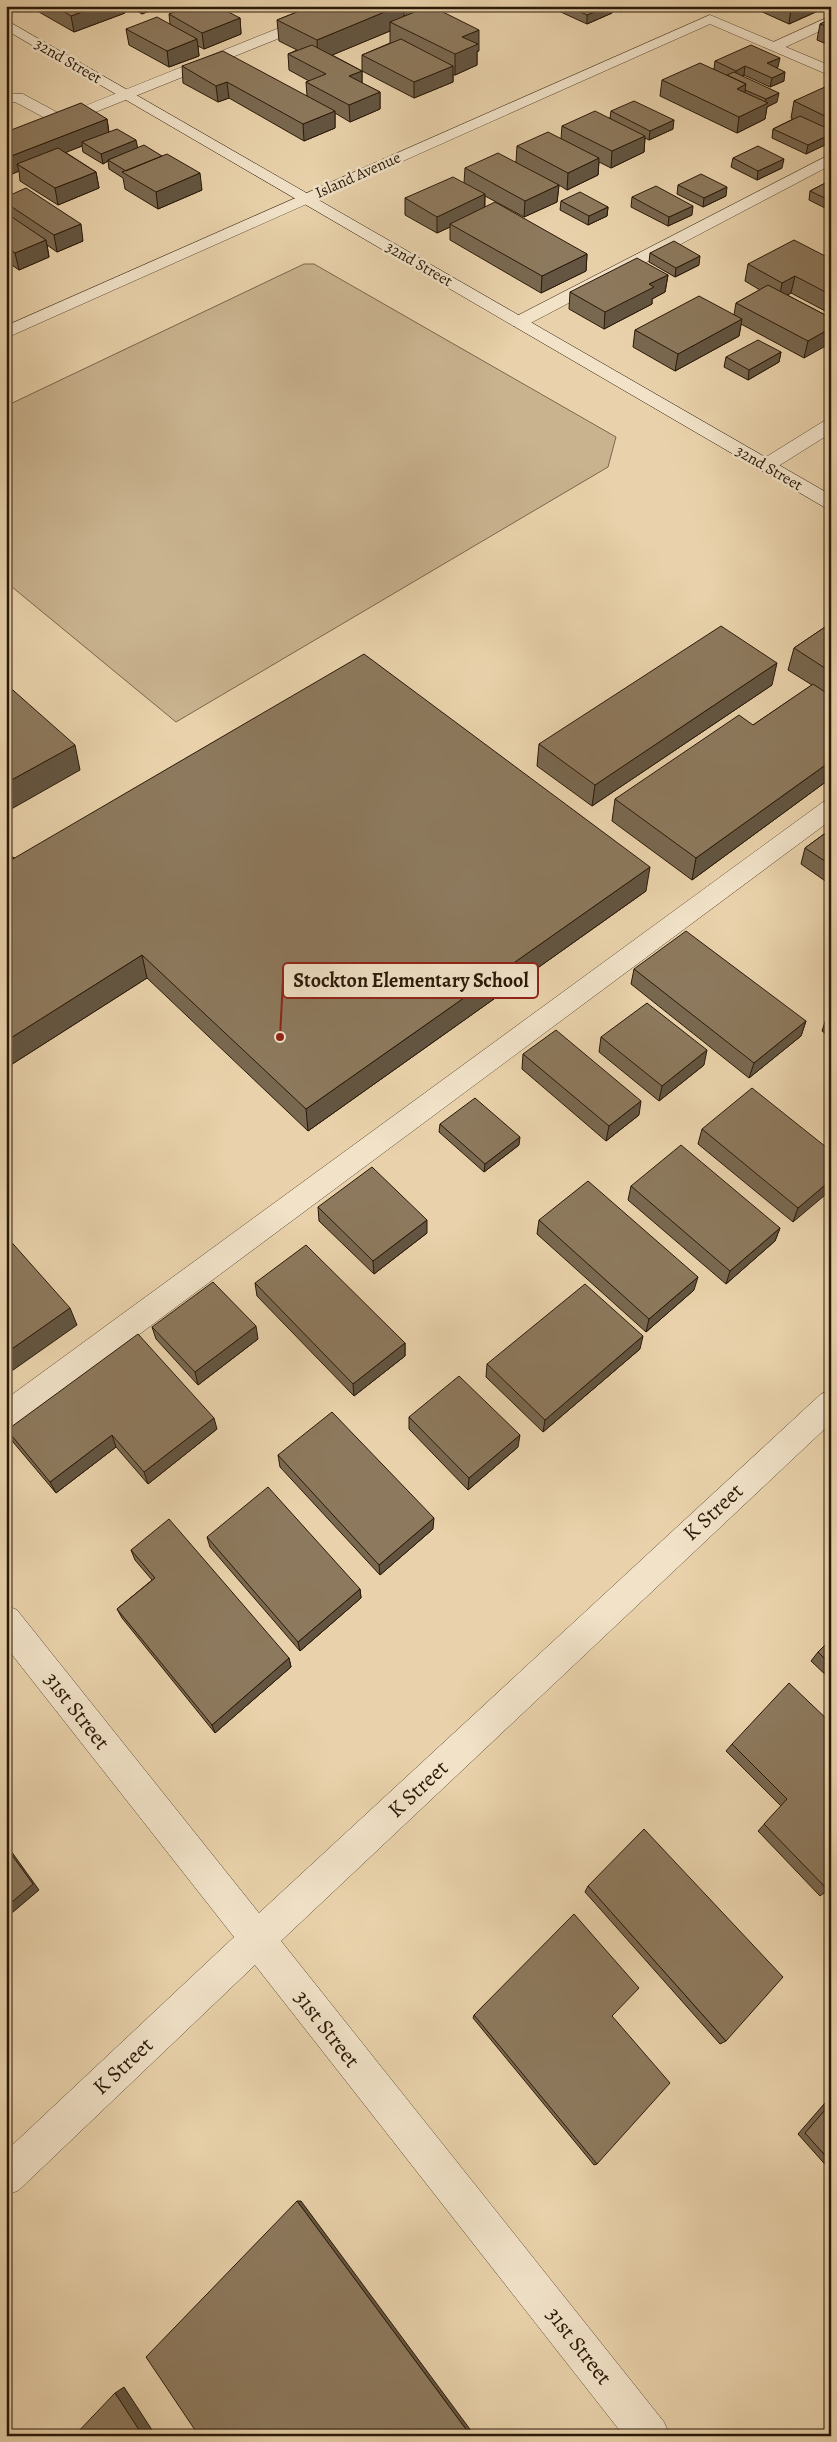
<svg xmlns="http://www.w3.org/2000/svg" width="837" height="2442" font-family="Alegreya,serif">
<rect width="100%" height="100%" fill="#e9d2ab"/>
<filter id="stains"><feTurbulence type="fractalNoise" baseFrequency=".004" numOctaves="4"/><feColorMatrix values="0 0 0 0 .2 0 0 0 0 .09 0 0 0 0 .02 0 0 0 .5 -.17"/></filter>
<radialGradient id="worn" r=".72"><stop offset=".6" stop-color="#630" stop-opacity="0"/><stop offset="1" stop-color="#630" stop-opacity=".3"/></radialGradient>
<path fill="#c9b38f" stroke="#7a664c" d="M304,264H314L616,437L608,467L176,722L6,582V406Z"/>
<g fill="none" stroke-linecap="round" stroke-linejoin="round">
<defs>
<path id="service" d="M334,6H354L352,9L6,148V137L49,120L15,102L6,103V93L23,94L62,115Z
M831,16V26L779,50L774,51L767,47L769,44Z
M831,154V165L525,326H513L510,322L513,318Z
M831,800V820L16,1426L6,1429V1399L823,802Z"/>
<path id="minor" d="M710,15L831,66V76L710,24L6,338V326Z
M831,419V433L772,470H758L755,466L758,462L824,421Z
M831,1390V1423L281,1941L664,2422L670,2436H624L255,1965L19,2190L6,2196V2151L234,1937L6,1647V1605L17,1610L259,1913L821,1394Z"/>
<path id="secondary" d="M6,20L831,495V509L824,507L6,30Z"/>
</defs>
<use href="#service" stroke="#5a4731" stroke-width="1"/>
<use href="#minor" stroke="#5a4731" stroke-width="1"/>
<use href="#secondary" stroke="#2a1908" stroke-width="1"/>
<use href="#service" fill="#f1e2c8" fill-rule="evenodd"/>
<use href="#minor" fill="#f1e2c8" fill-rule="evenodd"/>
<use href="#secondary" fill="#f1e2c8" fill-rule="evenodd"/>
</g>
<path fill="#796850" stroke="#2a1908" d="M31,6H124L125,13L74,32L32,8Z
M128,6H161L142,14Z
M312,6H404V16L406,15V6H431L479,51H477V65L455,75H453V82L414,98L362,71V55L390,43V31L332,55L362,71V83L380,92V109L350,122L335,113V128L304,141L229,98L218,102L183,83L182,66L307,96L306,82L309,81L289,70L288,54L297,50L279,41L277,20Z
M552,6H634L621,12L612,8V13L587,24L552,8Z
M749,6H818V11L789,24Z
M169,14L240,18L241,34L204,49L198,46L199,56L169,67L129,45L126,29L170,24Z
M831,19V46L817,40L820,24Z
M715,61L778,67H776L784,81L770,87L744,75L742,76L777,102L767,107L765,119L737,133L660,96L662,80L714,69Z
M831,88V142L806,154L772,138L773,129L793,119L791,118L794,101Z
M611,111L673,129L649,140L645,138L644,152L611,168L599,162L598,175L567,190L559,185L557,202L524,217L485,196V207L587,254L586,271L541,293L450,240V227L437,233L405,215V198L464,183L465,168L516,162L517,146L561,139L562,126L610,118Z
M107,119L109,132L137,148L202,190L158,209L125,189L123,178L109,169L108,161L103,164L83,152L82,146L65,152L96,172L99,188L58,205L20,181L19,171L10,175L6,173V132Z
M733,158L782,168L757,180L731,167Z
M831,180V211L809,200L810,191Z
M678,185L726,196L703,207L677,194Z
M6,197L83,241L57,252L47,245L49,257L19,270L6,261Z
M632,197L692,215L668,226L631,207Z
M561,201L608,207L607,216L588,225L560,210Z
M650,253L699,265L675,277L649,262Z
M831,259V314L791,293L787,295L831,318L804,358L741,324L739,336L675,371L633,347L635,330L734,315L736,303L760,290L745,281L748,264Z
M668,275L665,292L652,299V304L604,329L569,309L570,292Z
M781,352L779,362L748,380L724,367L726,357Z
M831,623V778L692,880L612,821L615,799L753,725L812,685L788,670L794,648Z
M772,685L592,806L537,766L539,744Z
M831,829V885L801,864L805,848Z
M6,851L14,858L646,891L308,1131L147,978L6,1068Z
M634,969L806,1021L801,1036L749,1078L631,984Z
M831,1013V1038L822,1031L827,1016Z
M601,1037L704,1065L659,1101L599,1052Z
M523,1054L639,1115L606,1141L522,1069Z
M440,1124L519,1145L484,1172L439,1132Z
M702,1129L831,1151L793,1222L698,1144Z
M631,1186L780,1228L775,1241L726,1284L628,1200Z
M318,1207L427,1233L374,1274L319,1221Z
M539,1220L694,1290L646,1332L537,1234Z
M255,1283L405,1343V1356L354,1396L257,1296Z
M152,1327L258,1339L198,1385L156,1339Z
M640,1349L543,1432L486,1377L487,1364Z
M409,1417L518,1447L468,1490L409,1429Z
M217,1429L148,1484L116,1447L56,1493L13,1442L7,1430Z
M278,1455L433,1529L380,1575L280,1467Z
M207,1537L360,1589L361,1598L300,1651L210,1547Z
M131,1550L289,1658L291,1667L215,1733L122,1618L117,1609L152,1580L135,1560Z
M831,1639V1680L811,1661L818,1652Z
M831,1723L828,1890L820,1896L758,1831L781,1806L726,1751L732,1744Z
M588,1886L726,2041L720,2044L585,1892Z
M474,2015L612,2016L597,2164L594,2165L473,2018Z
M831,2096V2171L798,2134Z"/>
<path fill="#635541" stroke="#2a1908" d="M98,6H124L125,13L74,32L71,16Z
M141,6H161L142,14Z
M399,6H404V25L390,22V31L318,61L317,40Z
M609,6H612V13L587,24V15Z
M621,6H634L621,12Z
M795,6H818V11L789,24L791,8Z
M240,18L241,34L204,49L202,33Z
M479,30V51H477V65L455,75V54L462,37Z
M197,39L199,56L169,67L167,51Z
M780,58L778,67L766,72L767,63Z
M453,66V82L414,98V82Z
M745,66L744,75L734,80L736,71Z
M362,71V87L349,76Z
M785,72L784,81L770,87L772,78Z
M227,82L229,98L218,102L216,86Z
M746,84L744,101L737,89Z
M380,92V109L350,122L349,105Z
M779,93L777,102L767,107L765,119L737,133L739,117L765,104L766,99Z
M335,111V128L304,141L303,124Z
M107,119L109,135L82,142V146L25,169L17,164L19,171L10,175L6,158Z
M674,120L673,129L649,140L650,131Z
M831,134V142L806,154L808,145Z
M645,136L644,152L611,168L612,151Z
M136,140L138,149L108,160V161L103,164L101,154Z
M599,158L598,175L567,190L568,173Z
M784,159L782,168L757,180L758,171Z
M96,172L99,188L58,205L55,188Z
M200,173L202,190L158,209L156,192Z
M559,185L557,202L524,217L525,201Z
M727,187L726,196L703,207L704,198Z
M485,194L484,211L450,224V227L437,233V217Z
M693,206L692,215L668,226L669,217Z
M608,207L607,216L588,225L589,216Z
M81,224L83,241L57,252L54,235Z
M46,240L49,257L19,270L15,253Z
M587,254L586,271L541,293L542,276Z
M700,256L699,265L675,277L676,268Z
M668,275L665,292L652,299V304L604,329L605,312L649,284Z
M795,276L791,293L779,300L782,283Z
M742,319L739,336L675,371L678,354Z
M831,328V343L804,358L808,341Z
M781,352L779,362L748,380L749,370Z
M777,663L772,685L592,806L595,785Z
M75,745L80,770L6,812V783Z
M831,761V778L692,880L696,858Z
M650,867L646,891L308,1131L306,1109Z
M142,955L147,978L6,1068V1041Z
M806,1021L801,1036L749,1078L754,1063Z
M707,1050L704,1065L659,1101L662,1086Z
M641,1101L639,1115L606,1141L609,1126Z
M520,1137L519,1145L484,1172L485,1164Z
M831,1180V1190L793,1222L798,1208Z
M427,1220V1233L374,1274L373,1261Z
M780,1228L775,1241L726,1284L730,1271Z
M698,1277L694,1290L646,1332L649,1319Z
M70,1308L77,1325L6,1375V1353Z
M256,1326L258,1339L198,1385L195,1372Z
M643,1336L640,1349L543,1432L545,1420Z
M405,1343V1356L354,1396L353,1384Z
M214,1418L217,1429L148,1484L144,1472Z
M112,1435L116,1447L56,1493L50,1482Z
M520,1435L518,1447L468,1490L469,1478Z
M434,1518L433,1529L380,1575L379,1565Z
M360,1589L361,1598L300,1651L298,1642Z
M289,1658L291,1667L215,1733L212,1725Z
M6,1844L39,1890L6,1918Z
M297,2201H301L475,2436H471Z
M124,2387L156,2436H143L115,2393Z"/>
<path fill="#8d795d" stroke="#2a1908" d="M54,6H98L71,16Z
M190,6H217L240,18L202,33L169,14Z
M312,6H399L317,40L277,20Z
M406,6H431L479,30L462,37L478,44L455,54L390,22L417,11Z
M568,6H609L587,15Z
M157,17L197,39L167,51L126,29Z
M831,19V28L820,24Z
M401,39L453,66L414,82L362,55Z
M312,45L362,71L349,76L380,92L349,105L306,82L326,74L288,54Z
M751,45L780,58L767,63L785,72L772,78L745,66L736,71L715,61Z
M223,51L335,111L303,124L227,82L216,86L182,66Z
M700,63L746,84L737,89L768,103L739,117L662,80Z
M734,72L779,93L766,99L745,90L746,84L727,75Z
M827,86L831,88V119L794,101Z
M634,101L674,120L650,131L611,111Z
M81,103L107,119L6,158V132Z
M595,111L645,136L612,151L562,126Z
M800,116L831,130V134L808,145L773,129Z
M117,129L136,140L101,154L82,142Z
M548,132L599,158L568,173L517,146Z
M144,145L162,156L126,171L108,160Z
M758,146L784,159L758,171L733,158Z
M58,148L96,172L55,188L17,164Z
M498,153L559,185L525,201L465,168Z
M167,154L200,173L156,192L122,172Z
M701,174L727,187L704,198L678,185Z
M453,177L485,194L437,217L405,198Z
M831,180V201L810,191Z
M656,186L693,206L669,217L632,197Z
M26,188L81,224L54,235L6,203V197Z
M580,192L608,207L589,216L561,201Z
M495,202L587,254L542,276L450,224Z
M6,213L46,240L15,253L6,247Z
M794,240L831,259V295L795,276L782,283L748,264Z
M674,241L700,256L676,268L650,253Z
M637,258L668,275L649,284L654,287L605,312L570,292Z
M768,285L831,318V328L808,341L736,303Z
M699,296L742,319L678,354L635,330Z
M758,340L781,352L749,370L726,357Z
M831,623V672L794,648Z
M721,626L777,663L595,785L539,744Z
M364,654L650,867L306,1109L142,955L6,1041V863Z
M6,684L75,745L6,783Z
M813,684L831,696V761L696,858L615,799L739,715L753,725Z
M831,829V865L805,848Z
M6,851L14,858L6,863Z
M686,931L806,1021L754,1063L634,969Z
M647,1003L707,1050L662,1086L601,1037Z
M831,1013V1019L827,1016Z
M556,1030L641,1101L609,1126L523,1054Z
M752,1088L831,1151V1180L798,1208L702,1129Z
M475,1098L520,1137L485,1164L440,1124Z
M681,1145L780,1228L730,1271L631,1186Z
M372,1167L427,1220L373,1261L318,1207Z
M588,1181L698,1277L649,1319L539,1220Z
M6,1236L70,1308L6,1353Z
M306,1245L405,1343L353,1384L255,1283Z
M213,1282L256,1326L195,1372L152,1327Z
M585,1284L643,1336L545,1420L487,1364Z
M138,1334L214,1418L144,1472L112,1435L50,1482L7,1430Z
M459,1376L520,1435L469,1478L409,1417Z
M332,1412L434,1518L379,1565L278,1455Z
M268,1487L360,1589L298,1642L207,1537Z
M169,1519L289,1658L212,1725L117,1609L155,1578L131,1550Z
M831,1639V1665L818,1652Z
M789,1683L831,1723V1886L828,1890L764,1824L787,1799L732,1744Z
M644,1829L783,1977L726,2041L588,1886Z
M6,1847L33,1884L6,1907Z
M574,1914L639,1988L612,2016L670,2083L597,2164L474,2015Z
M831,2103V2162L805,2133Z
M297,2201L471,2436H199L146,2357Z
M115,2393L143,2436H74Z"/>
<g text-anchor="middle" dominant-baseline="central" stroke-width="5" stroke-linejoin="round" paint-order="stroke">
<g font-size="16" fill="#2a1908" stroke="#f1e2c8">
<text transform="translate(68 61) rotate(30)">32nd Street</text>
<text transform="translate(358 175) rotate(-24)">Island Avenue</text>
<text transform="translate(419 264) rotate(30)">32nd Street</text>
<text transform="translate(769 468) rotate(30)">32nd Street</text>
</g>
<g font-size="22" fill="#2a1908" stroke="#f1e2c8">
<text transform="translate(713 1512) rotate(-43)">K Street</text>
<text transform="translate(77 1711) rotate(52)">31st Street</text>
<text transform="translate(418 1789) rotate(-43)">K Street</text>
<text transform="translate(327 2029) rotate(52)">31st Street</text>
<text transform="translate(123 2066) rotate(-43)">K Street</text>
<text transform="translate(579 2346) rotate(52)">31st Street</text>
</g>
</g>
<path fill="none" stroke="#8f2418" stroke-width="2" d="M280 1037L283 980"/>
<circle fill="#8f2418" stroke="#f1e2c8" stroke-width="2" cx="280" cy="1037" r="5"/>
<rect fill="#f1e2c8" stroke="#8f2418" stroke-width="2" x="283" y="963" width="255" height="35" rx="5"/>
<g font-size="20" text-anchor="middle" font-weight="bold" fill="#2a1908">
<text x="411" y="987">Stockton Elementary School</text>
</g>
<rect width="837" height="2442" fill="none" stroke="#e9d2ab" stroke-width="25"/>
<rect x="8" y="8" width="822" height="2427" fill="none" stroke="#2a1908" stroke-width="2.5"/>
<rect x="12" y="12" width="812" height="2417" fill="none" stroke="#2a1908"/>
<rect width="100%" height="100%" filter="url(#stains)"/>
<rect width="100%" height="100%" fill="url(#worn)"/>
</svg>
